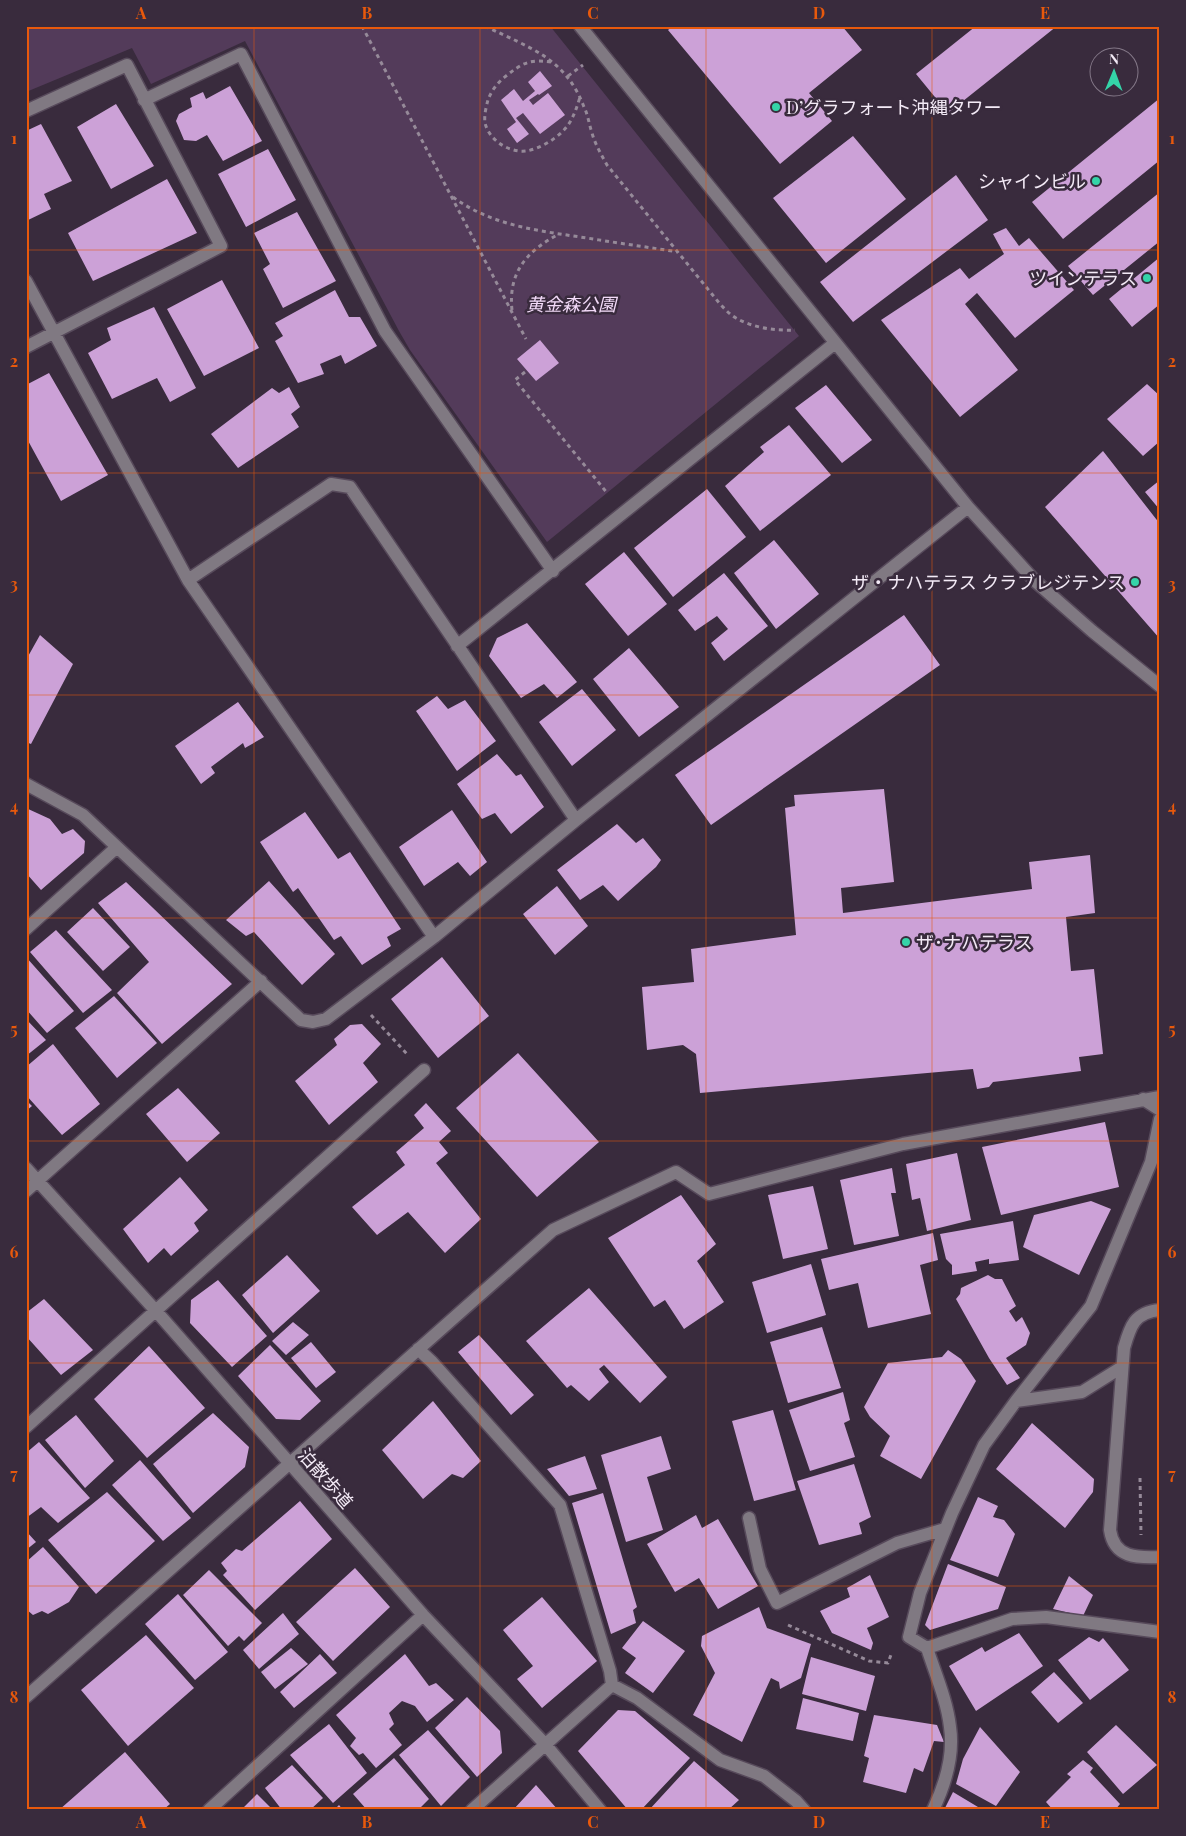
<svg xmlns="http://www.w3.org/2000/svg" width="1186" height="1836" font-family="'Playfair Display','Noto Sans JP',serif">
<rect width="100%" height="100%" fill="#392b3d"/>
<path fill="#533b5a" d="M26,26H550L799,336L547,542L410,350L399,331L245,41L151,84L132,48L26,92Z"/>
<path fill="#cca1d7" d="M673,26H842L862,50L809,93L832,121L780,164L668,30Z
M976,26H1057L948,113L916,74Z
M540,71L552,86L539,95L538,94L529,100L533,105L548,93L565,115L540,134L523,113L516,118L529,134L517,143L507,129L516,122L501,100L514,89L523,101L535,91L528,82Z
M230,86L262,141L223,161L207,135L196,141L184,140L176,121L179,114L192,107L190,98L203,92L206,99Z
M1160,98V160L1063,239L1032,202Z
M116,104L154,166L111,189L77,127Z
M41,124L72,181L44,194L51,209L26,221V131Z
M853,136L906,199L826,263L773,198Z
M268,149L296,200L246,227L218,174Z
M956,175L988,220L853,322L820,282Z
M167,179L197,233L93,281L68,233Z
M1160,192V241L1093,295L1068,266Z
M297,212L336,281L283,308L263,269L270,264L254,233Z
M1006,228L1019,246L1029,238L1074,290L1015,338L977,293L965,304L1018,370L960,417L881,320L960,268L969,279L1004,254L993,234Z
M1160,257V304L1132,327L1109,299Z
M222,280L259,348L204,376L167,309Z
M335,290L349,317H360L377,346L345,364L341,355L320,364L324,374L298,383L275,341L283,336L275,323Z
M154,307L196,388L170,402L157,378L112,399L88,353L111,340L107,328Z
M540,340L559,363L536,381L517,359Z
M49,373L108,475L61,501L26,437V385Z
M1147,384L1160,396V441L1143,456L1107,419Z
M826,385L872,440L842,463L795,408Z
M289,387L300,407L291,414L299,427L238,468L211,434L272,388L279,393Z
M789,425L831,475L760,531L725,486L764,452L760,447Z
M1103,451L1160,524V639L1045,507Z
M1160,480V510L1145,492Z
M707,489L746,537L673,597L634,548Z
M774,540L819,594L776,629L734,573Z
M624,552L667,604L628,636L585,584Z
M724,573L768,626L724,661L711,643L728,629L717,616L695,631L678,610Z
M904,615L940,665L711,825L675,775Z
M527,623L577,682L557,698L544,684L521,698L489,656L497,638Z
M40,635L73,664L31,744L26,742V660Z
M629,648L679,707L639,737L593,679Z
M582,689L616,730L572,766L539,722Z
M437,696L448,709L465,700L496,741L457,771L416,711Z
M238,702L264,737L245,748L243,743L211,767L215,773L201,784L175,746Z
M497,754L516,776L521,774L544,807L511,834L495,813L482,819L457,784Z
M884,789L894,882L841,888L843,913L1032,889L1029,862L1090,855L1095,913L1066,917L1071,971L1094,969L1103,1054L1079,1057L1081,1071L993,1082L989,1087L977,1089L973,1069L700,1093L696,1054L683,1045L647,1050L642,987L694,982L691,949L796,935L785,808L795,806L794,795Z
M26,808L50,819L62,834L73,829L85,841L84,853L41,890L26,873Z
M452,810L487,862L470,876L458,862L424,886L399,847Z
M305,812L338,859L350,852L401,929L387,937L391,946L362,965L341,936L334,940L298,888L293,892L260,842Z
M617,824L636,843L643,838L661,860L656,867L618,901L603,885L580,900L557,870Z
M269,881L335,954L302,985L254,932L246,936L226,920Z
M126,882L232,984L162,1044L117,993L149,962L98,903Z
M557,886L588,926L555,955L523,914Z
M93,908L130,947L103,971L67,932Z
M56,930L112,990L83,1013L30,952Z
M26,957L74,1011L47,1033L26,1009Z
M442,957L489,1016L438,1058L391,999Z
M114,996L157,1043L117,1078L75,1028Z
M26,1019L46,1040L26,1056Z
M362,1024L381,1044L363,1063L378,1082L329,1125L295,1081L337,1045L334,1039L350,1025Z
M53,1044L100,1104L62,1135L26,1095V1067Z
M518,1053L599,1142L537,1197L456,1108Z
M178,1088L220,1133L187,1162L146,1114Z
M26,1100L32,1106L26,1111Z
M426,1103L451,1131L439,1142L448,1153L436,1163L481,1219L445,1253L408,1212L377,1235L352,1207L405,1165L396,1152L424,1128L414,1115Z
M1105,1122L1119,1187L1001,1215L982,1147Z
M957,1153L971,1220L927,1231L920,1198L912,1200L906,1164Z
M892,1168L896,1193H891L899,1236L854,1245L840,1180Z
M180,1177L208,1210L194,1223L199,1231L171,1256L164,1248L148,1263L123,1229Z
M813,1186L828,1249L783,1259L768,1195Z
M681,1195L716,1244L697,1261L724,1302L684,1329L665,1300L654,1307L608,1238Z
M1091,1201L1111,1209L1079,1275L1023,1247L1034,1215Z
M1013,1221L1019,1260L989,1264V1259L975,1262L977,1271L952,1275V1265L946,1259L940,1234Z
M933,1233L938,1260L920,1265L931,1314L868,1328L858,1283L829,1290L821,1259Z
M287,1255L320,1291L273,1333L242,1295Z
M811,1264L826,1315L767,1333L752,1282Z
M988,1275L995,1279H1002L1016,1306L1009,1311L1016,1322L1022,1317L1030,1333L1026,1345L1006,1358L1020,1378L1007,1385L989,1358L956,1299L960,1294L961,1288Z
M218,1280L267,1336L232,1367L190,1323L191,1300Z
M589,1288L667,1377L640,1403L604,1365L599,1369L609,1382L589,1401L571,1385L567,1388L526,1341Z
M44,1299L93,1350L61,1375L26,1336V1313Z
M293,1322L309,1335L286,1355L272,1341Z
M822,1327L841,1388L788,1403L770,1342Z
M479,1335L534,1395L511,1415L458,1352Z
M311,1342L336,1372L316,1388L291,1358Z
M270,1345L321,1401L300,1420L276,1419L238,1376Z
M149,1346L205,1408L147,1458L94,1399Z
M948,1350L961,1359L976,1381L921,1479L880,1456L890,1436L870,1417L864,1407L888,1363L942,1357Z
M843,1392L850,1420L844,1423L855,1457L810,1471L789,1410Z
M433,1401L481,1461L463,1478L452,1474L423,1499L382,1450Z
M773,1410L796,1490L754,1501L732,1421Z
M213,1413L249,1447L245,1467L193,1513L153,1464Z
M76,1415L114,1461L85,1488L45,1440Z
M1032,1423L1094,1479L1093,1492L1065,1528L996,1469Z
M661,1436L671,1469L647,1477L663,1530L626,1542L601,1455Z
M39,1442L90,1498L58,1523L41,1507L26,1518V1453Z
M585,1456L597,1489L569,1496L547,1469Z
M140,1460L191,1518L163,1541L112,1485Z
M854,1464L871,1517L859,1523L862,1534L819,1545L797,1481Z
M107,1492L155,1541L96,1594L48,1540Z
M603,1493L637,1607L633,1610L636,1623L611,1634L572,1503Z
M978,1497L998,1506L993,1517L1004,1520L1015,1534L998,1577L950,1560Z
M300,1501L332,1539L255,1610L223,1575L227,1571L221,1563L236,1549L242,1551Z
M696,1515L702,1528L718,1519L758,1586L718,1609L699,1578L675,1592L647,1544Z
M26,1531L36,1542L26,1550Z
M43,1547L79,1587L69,1602L48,1614L42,1611L33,1615L26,1609V1562Z
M948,1564L1006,1587L998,1609L930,1630L925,1625Z
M355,1568L390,1607L333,1661L296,1622Z
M209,1570L262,1623L244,1641L239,1636L228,1646L183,1595Z
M870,1575L889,1617L867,1628L873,1643L871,1650L832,1633L820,1611L850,1597L847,1588Z
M1069,1576L1093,1595L1083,1616L1053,1609Z
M178,1594L228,1652L195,1680L145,1624Z
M542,1597L597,1661L542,1708L517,1679L533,1666L503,1630Z
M759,1607L767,1628L811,1644L801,1678L780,1689L779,1682L771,1678L742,1742L693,1715L715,1673L701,1646L702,1636Z
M283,1613L299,1634L259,1669L243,1650Z
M643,1621L685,1651L653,1693L625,1673L636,1658L622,1648Z
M1019,1633L1043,1666L976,1711L949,1666L982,1647L985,1652Z
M146,1635L194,1688L128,1746L81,1690Z
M1089,1637L1099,1642L1103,1638L1129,1670L1090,1700L1058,1660Z
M291,1648L308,1664L275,1689L261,1672Z
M320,1654L337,1673L294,1708L280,1692Z
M405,1654L429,1686L436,1683L454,1700L427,1722L415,1706L402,1701L389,1713L394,1724L389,1729L402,1745L376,1768L363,1753L359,1755L350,1746L356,1738L336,1715Z
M811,1657L875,1676L866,1711L802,1694Z
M1054,1672L1083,1703L1058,1723L1031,1692Z
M467,1697L500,1731L502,1753L477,1777L435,1728Z
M803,1698L859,1713L853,1741L796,1729Z
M618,1710L635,1711L690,1758L641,1810H628L578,1751Z
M874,1715L937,1725L944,1742L934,1741L923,1772L914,1768L906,1793L863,1782L869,1758L864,1756Z
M329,1724L367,1773L333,1803L290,1755Z
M1116,1725L1157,1765L1123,1794L1087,1752Z
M980,1727L1020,1772L996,1806L956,1784L963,1759Z
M428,1730L470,1777L441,1806L399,1755Z
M125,1752L170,1804L163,1810H59Z
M394,1758L429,1799L418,1810H367L353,1794Z
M1083,1760L1093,1768L1090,1772L1120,1804L1115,1810H1053L1046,1802L1071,1777L1067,1774Z
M694,1761L739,1800L728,1810H649Z
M292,1765L323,1798L310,1810H282L265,1788Z
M536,1785L558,1810H513Z
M953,1792L983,1810H944Z
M257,1794L273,1810H241Z
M339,1805L343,1810H334Z"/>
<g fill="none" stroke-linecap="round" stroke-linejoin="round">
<defs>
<path id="minor" d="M580,26L968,507L1035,581L1092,631L1160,686
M144,100L241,54L385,331L553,571
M26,111L127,65L221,246L26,347
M26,281L188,580L434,937
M188,580L331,484L350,487L576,820
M457,646L835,343
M26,784L83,815L301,1020L313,1022L326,1019L434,937L576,820L968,507
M26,929L117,847
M1143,1099L1160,1110
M26,1168L156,1311L423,1615L545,1744L600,1810
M26,1191L261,981
M1160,1310C1134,1312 1130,1327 1124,1348L1110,1530C1114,1558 1137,1558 1160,1557
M418,1349L432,1362L560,1505L610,1671L612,1685
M1016,1401L1091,1306L1151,1162L1160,1119
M26,1427L424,1070
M749,1518L760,1569L777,1603L897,1543L945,1529
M927,1648L1012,1619L1046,1617L1160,1632
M26,1697L553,1230L676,1172L709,1194L903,1144L1160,1097
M209,1810L423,1615
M472,1810L612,1685L637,1698L720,1760L764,1776L796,1801L804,1810
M933,1810C945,1785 954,1754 950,1727C947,1700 935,1673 927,1648L909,1637L920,1593L952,1513L984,1445L1016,1401L1082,1392L1122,1367"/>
</defs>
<use href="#minor" stroke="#574a5b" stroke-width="15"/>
<path stroke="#968a99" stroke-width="3" stroke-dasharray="4 4" stroke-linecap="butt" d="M362,26L526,339
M485,26C529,48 565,57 584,107C588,115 589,124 592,133C595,144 601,154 607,165L720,304C725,309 730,315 736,318C753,328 776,331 795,330
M551,62C530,59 522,63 506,76C498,82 491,91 488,100C486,107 484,116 485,123C489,140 509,153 526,151C539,149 554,140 563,131C572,122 576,110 580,97
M568,76L583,65
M453,197C492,226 540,231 587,238C617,243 647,247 678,252
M512,310C508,272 527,251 559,234
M525,372L515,380L608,494
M371,1015L407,1054
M1140,1478L1141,1535
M788,1625L869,1661L888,1663L892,1652"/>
<use href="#minor" stroke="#807982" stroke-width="12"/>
</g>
<path fill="none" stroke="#e8590c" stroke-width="1" stroke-opacity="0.55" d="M254,26V1810M480,26V1810M706,26V1810M932,26V1810M26,250H1160M26,473H1160M26,695H1160M26,918H1160M26,1141H1160M26,1363H1160M26,1586H1160"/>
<g fill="#34d4a8" stroke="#392b3d" stroke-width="2">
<circle cx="776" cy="107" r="5"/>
<circle cx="1096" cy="181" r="5"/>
<circle cx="1147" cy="278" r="5"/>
<circle cx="1135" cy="582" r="5"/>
<circle cx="906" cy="942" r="5"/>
</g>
<g text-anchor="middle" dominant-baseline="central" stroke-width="5" stroke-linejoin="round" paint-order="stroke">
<g font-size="18" fill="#f3eaf6" stroke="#392b3d" text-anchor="end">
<text x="786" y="107" text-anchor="start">D’グラフォート沖縄タワー</text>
<text x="1086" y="181">シャインビル</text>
<text x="1137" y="278">ツインテラス</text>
<text x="1125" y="582">ザ・ナハテラス クラブレジテンス</text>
<text x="916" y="942" text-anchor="start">ザ･ナハテラス</text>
</g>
<g font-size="18" font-style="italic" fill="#f2daf8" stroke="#392b3d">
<text x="571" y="304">黄金森公園</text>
</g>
<g font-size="18" fill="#f3eaf6" stroke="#392b3d">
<text transform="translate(326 1478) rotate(49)">泊散歩道</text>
</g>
</g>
<rect width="1186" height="1836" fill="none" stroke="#392b3d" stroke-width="55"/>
<g transform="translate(1114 72) rotate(1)"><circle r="24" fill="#392b3d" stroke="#837787"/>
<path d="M0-4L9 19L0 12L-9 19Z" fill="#34d4a8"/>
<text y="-8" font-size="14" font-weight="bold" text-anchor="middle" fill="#f3eaf6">N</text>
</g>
<rect x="28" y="28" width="1130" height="1780" fill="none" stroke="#e8590c" stroke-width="2"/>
<g font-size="16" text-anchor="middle" font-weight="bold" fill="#e8590c">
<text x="141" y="19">A</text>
<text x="367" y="19">B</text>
<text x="593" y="19">C</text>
<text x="819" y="19">D</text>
<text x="1045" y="19">E</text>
<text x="14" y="144">1</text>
<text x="1172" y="144">1</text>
<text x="14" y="367">2</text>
<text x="1172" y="367">2</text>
<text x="14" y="590">3</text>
<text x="1172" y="590">3</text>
<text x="14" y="812">4</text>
<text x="1172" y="812">4</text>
<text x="14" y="1035">5</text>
<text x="1172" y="1035">5</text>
<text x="14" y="1258">6</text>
<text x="1172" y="1258">6</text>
<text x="14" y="1480">7</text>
<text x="1172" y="1480">7</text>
<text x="14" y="1703">8</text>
<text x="1172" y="1703">8</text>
<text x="141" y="1828">A</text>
<text x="367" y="1828">B</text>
<text x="593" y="1828">C</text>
<text x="819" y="1828">D</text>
<text x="1045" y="1828">E</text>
</g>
</svg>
